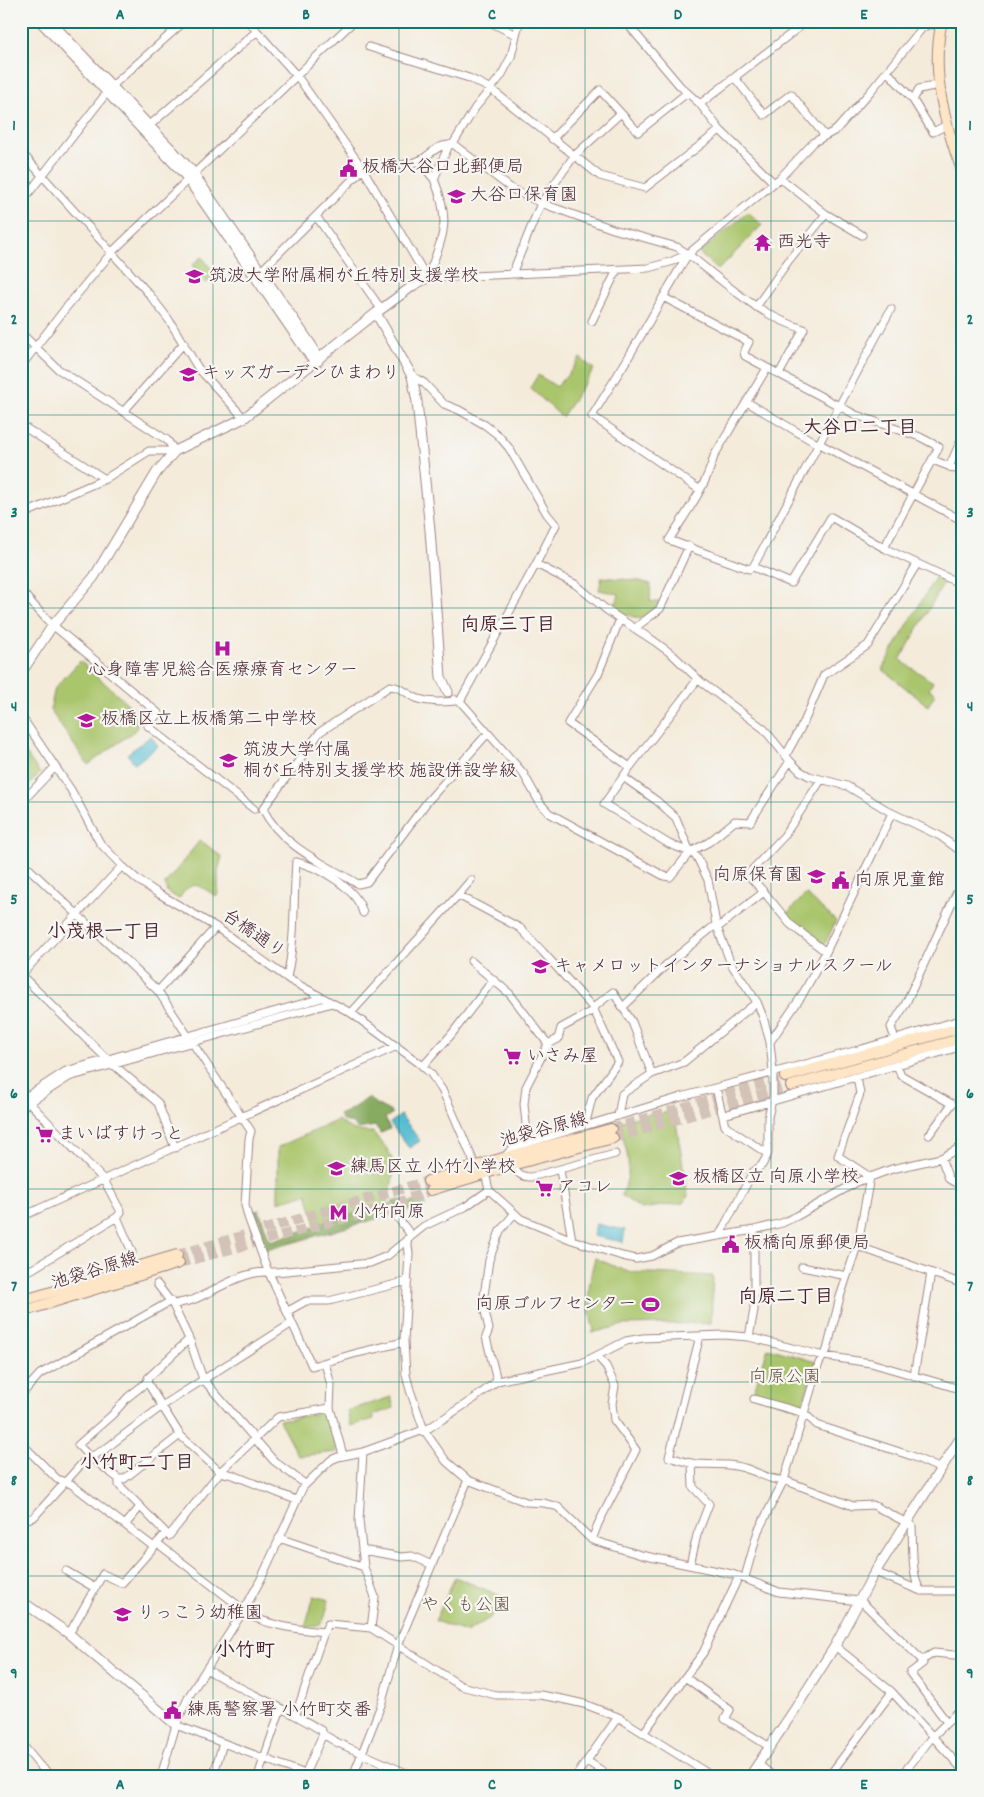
<svg xmlns="http://www.w3.org/2000/svg" width="984" height="1797" font-family="Dekko,'Klee One',sans-serif">
<rect width="100%" height="100%" fill="#f6f6f2"/>
<filter id="ink" filterUnits="userSpaceOnUse"><feTurbulence type="fractalNoise" baseFrequency=".02" numOctaves="2"/><feDisplacementMap in="SourceGraphic" scale="10" xChannelSelector="R" yChannelSelector="G"/><feConvolveMatrix kernelMatrix="1 2 1 2 8 2 1 2 1" color-interpolation-filters="sRGB"/></filter>
<filter id="wash" filterUnits="userSpaceOnUse"><feTurbulence type="fractalNoise" baseFrequency=".0096" numOctaves="4" result="noise"/><feDisplacementMap in="SourceGraphic" scale="20" xChannelSelector="R" yChannelSelector="G"/><feGaussianBlur stdDeviation="1.12" result="paint"/><feColorMatrix in="noise" values="0 0 0 0 0 0 0 0 0 0 0 0 0 0 0 0 0 1.4 0 .05"/><feComposite in="paint" operator="in"/></filter>
<g filter="url(#wash)">
<rect width="100%" height="100%" fill="#f4ebda"/>
<path fill="#aac66d" stroke="#7a724c" d="M748,212L762,225L718,270L699,253Z
M202,257L216,275L206,283L192,265Z
M580,358L594,369L562,417L530,388L538,375L557,387L562,380L567,376Z
M936,576L945,581L900,660L933,682L929,689L935,694L928,706L882,669Z
M602,577L640,581L651,584L650,601L659,602L656,608L641,619L627,615L612,608L613,603L617,602L619,594L599,590Z
M80,661L138,713L137,729L88,765L50,710L55,688Z
M21,747L40,773L21,794Z
M200,840L222,857L218,871V895L216,896C198,885 192,878 179,899L167,892L165,884Z
M806,894L836,921L825,944L822,945L792,922L786,914Z
M674,1110L688,1196L683,1203L641,1209L621,1195C635,1170 626,1147 618,1122L655,1112L656,1115Z
M338,1120C348,1129 359,1133 373,1132C378,1139 386,1146 390,1154C397,1169 391,1190 386,1205L316,1224L307,1194L278,1202V1147Z
M595,1258L628,1272L713,1276L711,1323L623,1325L592,1333L594,1330C586,1305 588,1283 595,1258Z
M768,1348L816,1362L801,1409L753,1394Z
M391,1397L394,1408L373,1415L374,1419L351,1426L347,1411Z
M327,1412L337,1452L298,1456L279,1420Z
M455,1577L508,1599L490,1618L466,1632L435,1621Z
M314,1596L329,1600C324,1617 327,1628 305,1627Z"/>
<path fill="#87ab60" stroke="#686546" d="M368,1098L376,1104L393,1113L385,1118L390,1129L381,1133L375,1126L358,1129L351,1123L343,1121L339,1115C350,1111 358,1104 368,1098Z
M424,1198L426,1206L397,1213L392,1202L401,1200L403,1205Z
M386,1205L390,1215L263,1251L251,1212L259,1210L270,1241C309,1229 346,1215 386,1205Z"/>
<path fill="#53bcd0" stroke="#4e6e7e" d="M151,736L158,746L135,764L127,754Z
M401,1115L420,1141L409,1148L390,1123Z
M596,1224L625,1230L623,1242L593,1236Z"/>
</g>
<g filter="url(#ink)">
<g fill="none" stroke-linecap="round" stroke-linejoin="round">
<path stroke="#d2c2b7" stroke-width="10" stroke-dasharray="10 5" stroke-linecap="butt" d="M611,1129L785,1077
M613,1138L791,1086
M177,1255L428,1181
M179,1263L390,1206L431,1190"/>
<defs>
<path id="minor" d="M248,21L297,76L363,169L427,278
M488,21L516,35
M625,21L680,86L700,104L720,130L774,183
M21,23L23,21
M369,47L469,78L491,89L600,176L645,188L720,130
M887,71L913,100L933,132L947,125
M735,78L764,115L791,94L825,136
M913,100L919,89L939,85
M700,104L802,25
M149,126L257,31
M552,139L600,90L638,132L687,93
M453,144L512,189L541,203L613,229L677,247L688,254C724,282 759,316 804,329L779,374
M21,152L149,294L169,320L198,368L244,418
M419,161L434,179
M780,178L826,214L862,235
M21,203L112,86L185,21
M316,216L381,309
M688,254L628,358L592,416L700,490
M258,274L363,169L367,167C383,166 403,167 418,161C431,156 433,146 449,145
M512,274L541,203L574,156L621,113
M427,278L648,268L670,262L688,254L780,178L814,142L836,130L870,92L923,27L931,24L940,27
M427,278C443,236 452,224 434,179L449,145L453,144L475,108L501,76L511,57L517,31L520,21
M663,297L749,342L744,352L745,356L856,415L920,437L939,447L884,548
M756,307L789,260L826,214
M592,321L617,270
M21,333L58,369L167,440L175,451
M21,366L65,309L112,252L354,21
M767,368L714,456C706,487 686,513 669,540L749,569L753,567L791,583L831,517L884,548L963,585
M412,376L424,383L444,404L459,410L485,425L498,435L509,448L547,514L556,525L536,564L460,701
M747,402L819,445
M124,411L184,343
M21,425L105,479
M820,444L963,521
M933,460L963,472
M949,467L963,436
M21,515L105,479L149,451H175
M536,564L575,584L608,611L654,641L673,655L701,682L764,729L790,761L800,771L809,776L847,786L892,813L940,836L963,853
M753,567L891,309
M21,591L49,622L158,713L148,726L254,809
M620,619L598,674L568,723L630,767
M635,628L660,609L689,546
M698,679L630,767L604,804L669,844L690,852L697,857L708,880L716,924L731,964L757,1002L763,1017L770,1042
M454,699L455,701H460L523,773L540,803L549,813L664,876L670,877L690,852L709,842L735,821L750,822L790,761
M455,701C443,702 431,703 419,699C409,696 401,686 390,686L320,732L263,809C281,846 325,864 358,884L367,882L427,802L488,733
M21,716L71,790L100,843L122,866L138,880L156,892L216,927L290,980L351,1013L419,1063L431,1074L442,1090L451,1109L476,1167
M786,755L804,722L824,675L868,645L917,564
M623,777L657,801L676,818L690,852
M21,803L55,767
M21,861L158,991L251,1131L249,1139L245,1205L248,1217L268,1271L312,1366L357,1353L404,1342
M764,892L790,924L826,952
M458,895L471,880
M471,961L510,994L548,1044L526,1087L524,1104L528,1143
M21,975L107,1059L158,1103L175,1148
M21,975L122,866
M287,977C296,938 293,900 296,862C320,867 357,888 363,913
M158,991L216,927
M623,1007L666,965L713,927L721,925L764,892L750,877L749,873L784,836L821,780
M593,1008L613,992L632,1022L652,1074L622,1094L618,1116
M351,1013L458,895L520,928L543,952L593,1008L618,1062L592,1098L585,1126
M895,1039L891,1027L905,1005L963,879
M548,1044L558,1039L561,1028L594,1010
M897,1065L901,1075L952,1104L929,1135
M423,1066L451,1035L493,980
M652,1074L684,1062L757,1002
M716,1088L725,1126L768,1154
M21,1094L104,1180L121,1212L117,1217L34,1268L28,1271L21,1259
M21,1100L66,1071L322,998
M21,1108L69,1077L332,1003
M724,1115L963,1046
M504,1157L514,1147L528,1143L681,1097L862,1049L963,1019
M941,1158L949,1179L963,1187
M512,1165C518,1173 520,1177 531,1177L615,1154
M560,1170L572,1240
M485,1173L489,1190L521,1219L572,1240L622,1256L636,1259L652,1256L677,1243L754,1230L782,1223L797,1216L857,1182L892,1169L941,1158L963,1146
M21,1217L397,1046
M117,1217L132,1252
M397,1217L411,1235
M719,1236L753,1172L762,1165L768,1154V1117L773,1096V1072L770,1042L801,997L826,952L892,813
M407,1239L409,1253L404,1342L406,1375L410,1390L424,1430L446,1461L468,1480L526,1502L544,1503L558,1507L592,1540L641,1555L732,1574L779,1592L859,1601L864,1604L922,1660
M857,1246L963,1284
M802,1267L847,1276
M157,1284L173,1305L190,1341L203,1379L274,1461L305,1484
M173,1305C180,1302 188,1302 195,1299C223,1287 244,1269 276,1272L370,1263L387,1256L424,1226L465,1207L489,1190
M288,1311L306,1301H329L408,1281
M700,1336L669,1457C678,1459 687,1463 696,1464C714,1465 733,1463 750,1470C762,1474 771,1481 784,1480L853,1506L873,1505L907,1523L912,1526C913,1542 911,1579 921,1591
M749,1337L754,1310V1230
M325,1363L331,1385L330,1408L343,1455
M914,1376L931,1273
M497,1381L486,1337L489,1329L483,1303L489,1260L500,1231L514,1214
M147,1382L180,1435L220,1472L233,1475L296,1500
M21,1395L40,1374L171,1301
M754,1399L804,1413L817,1425L912,1456L941,1469
M180,1435L124,1479H119L90,1457L78,1445L112,1415L128,1397L147,1382L148,1378L186,1342L190,1341
M21,1443L57,1479L71,1484L154,1547
M363,1452L359,1521L364,1567L375,1597L371,1628
M119,1479V1485L169,1536L220,1472L278,1417L330,1408
M21,1521L34,1517L86,1459L104,1450L162,1406L292,1323
M125,1525L140,1507
M279,1538L364,1567
M592,1540L598,1524L636,1450L614,1420L612,1404L615,1386L606,1366L597,1356
M157,1543L244,1610
M362,1550L402,1557L412,1556L432,1565
M690,1565L697,1535L709,1504L693,1487L692,1463
M66,1571L95,1588
M875,1572L921,1591H963
M745,1577L758,1531L784,1480L819,1363L827,1350L840,1297L858,1243L870,1177L838,1156L860,1094L857,1077
M243,1612C269,1626 295,1629 324,1632L328,1624L371,1628L461,1686L496,1695H540L562,1699L584,1704L618,1717L712,1776
M69,1634L103,1574L122,1583L166,1533
M835,1646L892,1692L963,1770
M206,1669C244,1692 285,1707 322,1731L323,1734L336,1742L413,1776
M685,1677L730,1710L725,1719L770,1747
M296,1714L324,1632
M946,1721L910,1673L923,1663L922,1660L934,1653L954,1655L963,1652
M176,1725L305,1774L323,1734
M644,1732L703,1653L739,1576
M21,1743L40,1766L52,1776
M587,1761L610,1776
M758,1764L773,1776
M161,1776L176,1725L189,1696L244,1610L261,1579L303,1487L331,1460L338,1457L363,1452L429,1428L475,1398L497,1381L582,1363L626,1341L643,1338L724,1335L749,1337L824,1356L871,1363L963,1390
M213,1776L223,1743
M258,1776L281,1708
M353,1776L381,1705L398,1645L468,1480
M576,1776L618,1717
M829,1776L892,1692
M901,1776L932,1737L963,1707"/>
<path id="tertiary" d="M40,21L185,175L310,356L318,361
M50,21L191,170L312,346L318,361
M376,313L412,376L417,402L430,530L441,677L448,692
M21,673L53,625L94,577L157,472L175,451L244,418L376,313L414,285L427,278
M21,1601L68,1633L176,1725
M750,1776L795,1709L835,1646L872,1577L963,1434"/>
<path id="secondary" d="M942,21C930,72 945,126 963,173
M785,1077L963,1027
M791,1086L963,1038
M428,1181L503,1158L611,1129
M431,1190L512,1165L613,1138
M21,1301L177,1255
M21,1312L179,1263"/>
</defs>
<use href="#minor" stroke="#9f8582" stroke-width="9"/>
<use href="#tertiary" stroke="#9f8582" stroke-width="11"/>
<use href="#secondary" stroke="#9f8582" stroke-width="12"/>
<use href="#minor" stroke="#fff" stroke-width="7"/>
<use href="#tertiary" stroke="#fff" stroke-width="9"/>
<use href="#secondary" stroke="#fde5c5" stroke-width="10"/>
</g>
</g>
<path fill="none" stroke="#0f766e" stroke-width="1" stroke-opacity="0.55" d="M213,21V1776M399,21V1776M585,21V1776M771,21V1776M21,221H963M21,415H963M21,608H963M21,802H963M21,995H963M21,1189H963M21,1382H963M21,1576H963"/>
<defs>
<symbol id="civic-bare" viewBox="-9 -9 18 18"><path d="M-.6-6.5H3V-4.5H.6V-3L4-1V1h2V6H-6V1h2V-1L-.6-3ZM-1.2 2.5V6h2.4V2.5Z" fill="#b5179e" stroke="#f6f6f2" stroke-width="2.5" paint-order="stroke"/></symbol>
<symbol id="school-bare" viewBox="-9 -9 18 18"><path d="M0-5L7-2L0 1L-7-2ZM-4 1L0 2.5L4 1V4Q0 6-4 4Z" fill="#b5179e" stroke="#f6f6f2" stroke-width="2.5" paint-order="stroke"/></symbol>
<symbol id="temple-bare" viewBox="-9 -9 18 18"><path d="M0-6L5-2H3V0L6.5 2.5H4V6H1.5V3h-3V6H-4V2.5H-6.5L-3 0V-2H-5Z" fill="#b5179e" stroke="#f6f6f2" stroke-width="2.5" paint-order="stroke"/></symbol>
<symbol id="hospital-bare" viewBox="-9 -9 18 18"><path d="M-5-5h3v3.5h4V-5h3V5h-3V1.5h-4V5h-3Z" fill="#b5179e" stroke="#f6f6f2" stroke-width="2.5" paint-order="stroke"/></symbol>
<symbol id="supermarket-bare" viewBox="-9 -9 18 18"><path d="M-6-5.5h2.5l.6 2H6L4.5 2H-2.5L-4.4-4H-6ZM-1.5 3.2a1.3 1.3 0 1 0 .1 0ZM3 3.2a1.3 1.3 0 1 0 .1 0Z" fill="#b5179e" stroke="#f6f6f2" stroke-width="2.5" paint-order="stroke"/></symbol>
<symbol id="metro-bare" viewBox="-9 -9 18 18"><path d="M-5.5 5V-5H-3L0 0L3-5H5.5V5H3V-.5L0 4L-3-.5V5Z" fill="#b5179e" stroke="#f6f6f2" stroke-width="2.5" paint-order="stroke"/></symbol>
<symbol id="stadium-bare" viewBox="-9 -9 18 18"><path d="M0-5a6.5 5 0 1 0 0 10a6.5 5 0 1 0 0-10ZM-3.5-1.8h7v3.6h-7Z" fill="#b5179e" stroke="#f6f6f2" stroke-width="2.5" paint-order="stroke"/></symbol>
</defs>
<g fill-rule="evenodd">
<use href="#civic-bare" x="336" y="156" width="25" height="25"/>
<use href="#school-bare" x="444" y="184" width="25" height="25"/>
<use href="#temple-bare" x="750" y="230" width="25" height="25"/>
<use href="#school-bare" x="182" y="264" width="25" height="25"/>
<use href="#school-bare" x="176" y="362" width="25" height="25"/>
<use href="#hospital-bare" x="210" y="636" width="25" height="25"/>
<use href="#school-bare" x="74" y="708" width="25" height="25"/>
<use href="#school-bare" x="216" y="748" width="25" height="25"/>
<use href="#school-bare" x="804" y="864" width="25" height="25"/>
<use href="#civic-bare" x="828" y="868" width="25" height="25"/>
<use href="#school-bare" x="528" y="954" width="25" height="25"/>
<use href="#supermarket-bare" x="500" y="1044" width="25" height="25"/>
<use href="#supermarket-bare" x="32" y="1122" width="25" height="25"/>
<use href="#school-bare" x="324" y="1156" width="25" height="25"/>
<use href="#school-bare" x="666" y="1166" width="25" height="25"/>
<use href="#supermarket-bare" x="532" y="1176" width="25" height="25"/>
<use href="#metro-bare" x="326" y="1200" width="25" height="25"/>
<use href="#civic-bare" x="718" y="1232" width="25" height="25"/>
<use href="#stadium-bare" x="638" y="1292" width="25" height="25"/>
<use href="#school-bare" x="110" y="1602" width="25" height="25"/>
<use href="#civic-bare" x="160" y="1698" width="25" height="25"/>
</g>
<g text-anchor="middle" dominant-baseline="central" stroke-width="4.5" stroke-linejoin="round" paint-order="stroke">
<g font-size="18" fill="#4a1f2b" stroke="#f6f6f2" text-anchor="start">
<text x="362" y="168">板橋大谷口北郵便局</text>
<text x="470" y="196">大谷口保育園</text>
<text x="777" y="243">西光寺</text>
<text x="209" y="277">筑波大学附属桐が丘特別支援学校</text>
<text x="202" y="374">キッズガーデンひまわり</text>
<text x="223" y="671" text-anchor="middle">心身障害児総合医療療育センター</text>
<text x="101" y="720">板橋区立上板橋第二中学校</text>
<text x="243" y="751">筑波大学付属<tspan x="243" dy="21">桐が丘特別支援学校 施設併設学級</tspan></text>
<text x="803" y="876" text-anchor="end">向原保育園</text>
<text x="855" y="881">向原児童館</text>
<text x="554" y="967">キャメロットインターナショナルスクール</text>
<text x="527" y="1057">いさみ屋</text>
<text x="58" y="1135">まいばすけっと</text>
<text x="350" y="1168">練馬区立 小竹小学校</text>
<text x="693" y="1178">板橋区立 向原小学校</text>
<text x="558" y="1188">アコレ</text>
<text x="353" y="1213">小竹向原</text>
<text x="744" y="1244">板橋向原郵便局</text>
<text x="636" y="1305" text-anchor="end">向原ゴルフセンター</text>
<text x="137" y="1614">りっこう幼稚園</text>
<text x="187" y="1711">練馬警察署 小竹町交番</text>
</g>
<g font-size="18" fill="#4a1f2b" stroke="#f6f6f2">
<text transform="translate(253 935) rotate(35)">台橋通り</text>
<text transform="translate(544 1131) rotate(-15)">池袋谷原線</text>
<text transform="translate(95 1272) rotate(-17)">池袋谷原線</text>
</g>
<g font-size="18" fill="#67513f" stroke="#f6f6f2">
<text x="785" y="1378">向原公園</text>
<text x="466" y="1606">やくも公園</text>
</g>
<g font-size="19" font-weight="bold" fill="#4a1f2b" stroke="#f6f6f2">
<text x="860" y="429">大谷口二丁目</text>
<text x="508" y="626">向原三丁目</text>
<text x="104" y="933">小茂根一丁目</text>
<text x="786" y="1298">向原二丁目</text>
<text x="137" y="1464">小竹町二丁目</text>
</g>
<g font-size="20" font-weight="bold" fill="#4a1f2b" stroke="#f6f6f2">
<text x="245" y="1652">小竹町</text>
</g>
</g>
<rect width="984" height="1797" fill="none" stroke="#f6f6f2" stroke-width="55"/>
<rect x="28" y="28" width="928" height="1742" fill="none" stroke="#0f766e" stroke-width="2"/>
<g font-size="16" text-anchor="middle" font-weight="bold" fill="#0f766e">
<text x="120" y="19">A</text>
<text x="306" y="19">B</text>
<text x="492" y="19">C</text>
<text x="678" y="19">D</text>
<text x="864" y="19">E</text>
<text x="14" y="130">1</text>
<text x="970" y="130">1</text>
<text x="14" y="324">2</text>
<text x="970" y="324">2</text>
<text x="14" y="517">3</text>
<text x="970" y="517">3</text>
<text x="14" y="711">4</text>
<text x="970" y="711">4</text>
<text x="14" y="904">5</text>
<text x="970" y="904">5</text>
<text x="14" y="1098">6</text>
<text x="970" y="1098">6</text>
<text x="14" y="1291">7</text>
<text x="970" y="1291">7</text>
<text x="14" y="1485">8</text>
<text x="970" y="1485">8</text>
<text x="14" y="1678">9</text>
<text x="970" y="1678">9</text>
<text x="120" y="1789">A</text>
<text x="306" y="1789">B</text>
<text x="492" y="1789">C</text>
<text x="678" y="1789">D</text>
<text x="864" y="1789">E</text>
</g>
</svg>
